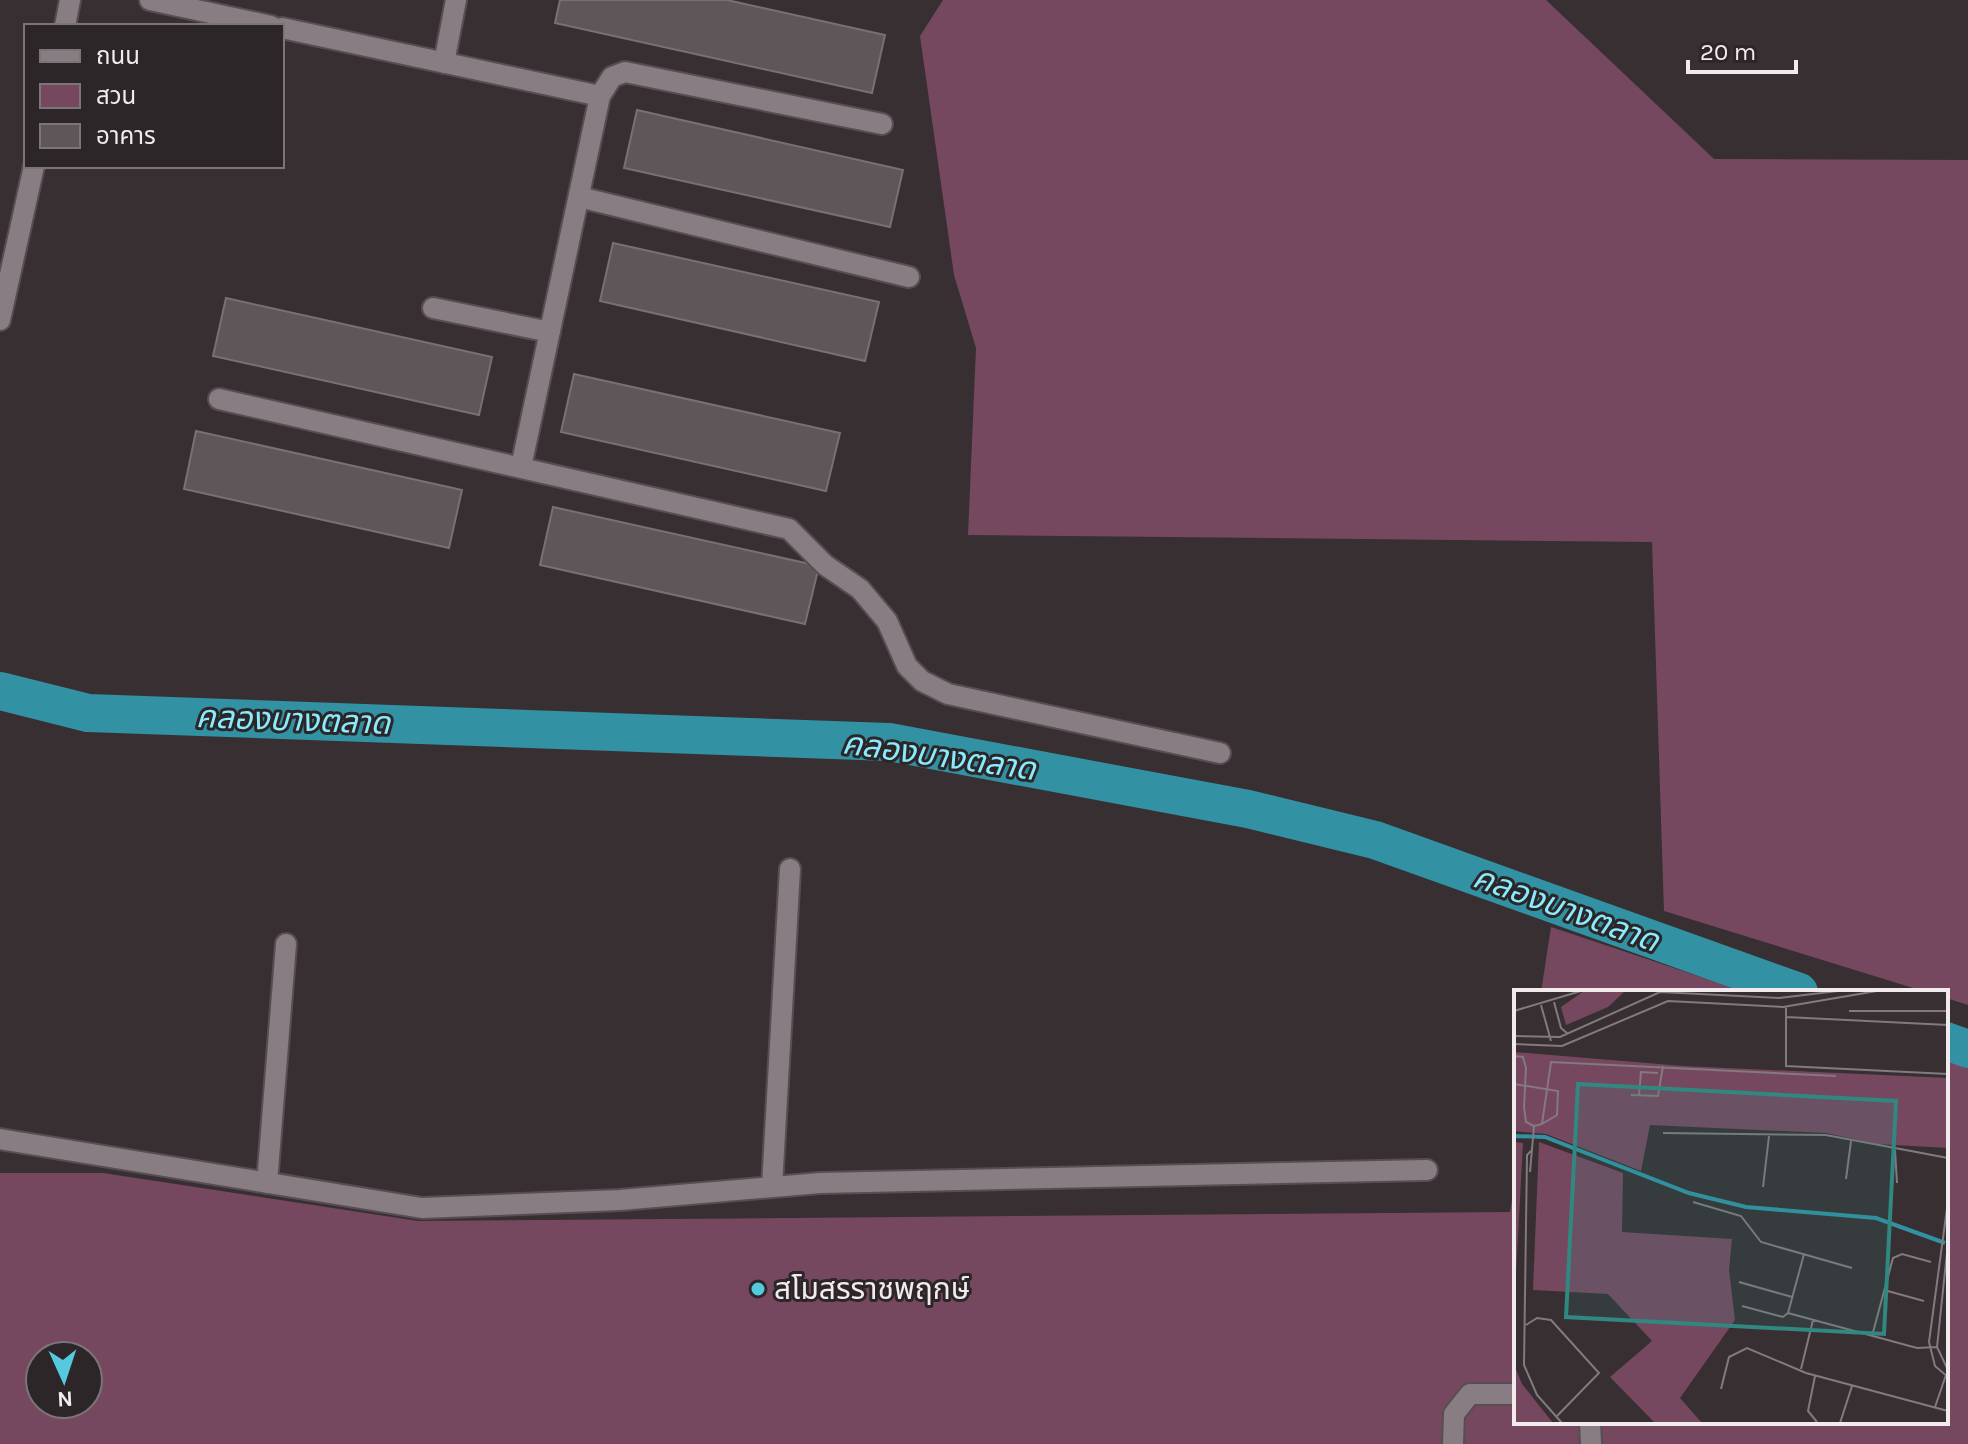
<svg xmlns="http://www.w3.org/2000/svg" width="1968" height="1444" font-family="Karla,'Noto Sans Thai',sans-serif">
<rect width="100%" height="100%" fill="#382f33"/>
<path fill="#764860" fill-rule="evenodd" d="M943,0H1546L1714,159L1968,160V1005L1946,998V992H1926L1664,911L1652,542L968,535L976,348L954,275L920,36Z
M1551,927L1746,992H1541Z
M1946,1058L1968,1065V1444H0V1173H103L418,1221L1510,1212L1516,1175V1422H1946ZM40,1356H88V1404H40Z"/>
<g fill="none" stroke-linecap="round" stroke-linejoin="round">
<path stroke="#3292a3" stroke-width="38" d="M0,691L88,713L889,742L1248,809L1375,840L1799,992
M1946,1041L1968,1049"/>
</g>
<path fill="#5f565a" stroke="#797074" stroke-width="2" d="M560,0H727L885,35L872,93L555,23Z
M637,110L903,170L890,227L624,168Z
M613,243L879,302L865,361L600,301Z
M226,298L492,357L479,415L213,356Z
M574,374L840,433L826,491L561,432Z
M196,431L462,490L449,548L184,489Z
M553,507L819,566L805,624L540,565Z"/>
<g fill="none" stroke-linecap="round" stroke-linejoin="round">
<defs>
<path id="minor" d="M150,0L271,26
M65,26L70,0
M282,28L600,96L521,467
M444,63L456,0
M600,96L612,77L625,72L882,124
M579,197L909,277
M433,308L550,332
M0,320L34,166
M219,399L789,529L825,565L860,589L887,621L907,666L922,681L948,694L1220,753
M0,1139L422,1208L620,1200L820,1183L1427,1170
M267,1183L286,944
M772,1186L790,869
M1590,1422L1591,1444
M1453,1444L1454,1414L1470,1394H1516"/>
</defs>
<use href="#minor" stroke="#564e52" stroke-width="24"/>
<use href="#minor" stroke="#877d82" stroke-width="20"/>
</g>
<circle fill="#55cadf" stroke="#2d2629" stroke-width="3" cx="758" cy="1289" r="8"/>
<g text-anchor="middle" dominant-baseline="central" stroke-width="6" stroke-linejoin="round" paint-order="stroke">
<g font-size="30" fill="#f1ebee" stroke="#2d2629" text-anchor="start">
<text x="774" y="1289">สโมสรราชพฤกษ์</text>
</g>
<g font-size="32" font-style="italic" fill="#89ecfe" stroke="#2d2629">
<text transform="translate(293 720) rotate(2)">คลองบางตลาด</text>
<text transform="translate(939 756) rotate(8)">คลองบางตลาด</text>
<text transform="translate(1566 909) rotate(20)">คลองบางตลาด</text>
</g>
</g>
<g transform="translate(1514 990)">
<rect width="434" height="434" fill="#382f33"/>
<path d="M70,1H111L94,17L52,35L47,17ZM0,62L169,76L434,88V158L363,154L312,143L136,135L127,181L32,144L0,141ZM0,152L9,153L0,320ZM25,152L109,183L108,242L218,249L215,280L221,330L166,408L188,433H141L96,387L138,351L94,304L19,300ZM0,375L8,394L39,433H0Z" fill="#764860"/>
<path fill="none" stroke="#3292a3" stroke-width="4" d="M0,146L31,147L175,203L232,217L362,228L431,253"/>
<path fill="none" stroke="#827a7e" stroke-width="2" d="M40,12L47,38L54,44M27,15L37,51M272,16V76L434,84M0,21L67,1M335,21H434M272,27L434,35M0,46L46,47L146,2L265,8L324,1M0,54L48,56L154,11L269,17L363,1M0,66L9,67L12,78L10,117L12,132L20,136M0,94L44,101L43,125L28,134M117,105L144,106L149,76M125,105L127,82L144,83M20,136L28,134L37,72L322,86M149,143L312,145L434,168M18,160L13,165L10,375L23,405L48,433M381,160L383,193M16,182L20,136M332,189L337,151M249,197L255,146M434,211L415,352L421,376L434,387M179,212L227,226L247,252L338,278M434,253L423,357L434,380M290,264L274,323L403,358L423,357M225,292L278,307M370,300L410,311M228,316L269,327L274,323M12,335L23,328L37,330L85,383L42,427M358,346L379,268L388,264L417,272M287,379L299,330M301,386L294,421L303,432M207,399L215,367L233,358L292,383L434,421M421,417L432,385M326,433L338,396"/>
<path fill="#318881" fill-opacity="0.15" stroke="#318881" stroke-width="4" d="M64,94L382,111L370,344L52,327Z"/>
<rect width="434" height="434" fill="none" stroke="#f1ebee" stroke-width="4"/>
</g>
<rect x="24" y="24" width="260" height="144" fill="#2d2629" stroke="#7b7578" stroke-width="2"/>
<rect x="40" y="50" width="40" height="12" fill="#877d82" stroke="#7b7578" stroke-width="2"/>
<text x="96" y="64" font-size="24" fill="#f1ebee">ถนน</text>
<rect x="40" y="84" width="40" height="24" fill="#764860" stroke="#7b7578" stroke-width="2"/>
<text x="96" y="104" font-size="24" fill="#f1ebee">สวน</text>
<rect x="40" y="124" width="40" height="24" fill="#5f565a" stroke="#7b7578" stroke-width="2"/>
<text x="96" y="144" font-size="24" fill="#f1ebee">อาคาร</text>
<g transform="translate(64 1380) rotate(177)"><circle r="38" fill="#2d2629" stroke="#7b7578" stroke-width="2"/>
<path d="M0-6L14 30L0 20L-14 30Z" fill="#55cadf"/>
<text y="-12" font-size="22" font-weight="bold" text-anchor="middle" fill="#f1ebee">N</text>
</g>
<path d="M1688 60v12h108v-12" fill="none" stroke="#f1ebee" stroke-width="4"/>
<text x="1700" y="60" font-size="24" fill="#f1ebee" stroke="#2d2629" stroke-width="6" paint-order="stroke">20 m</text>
</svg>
